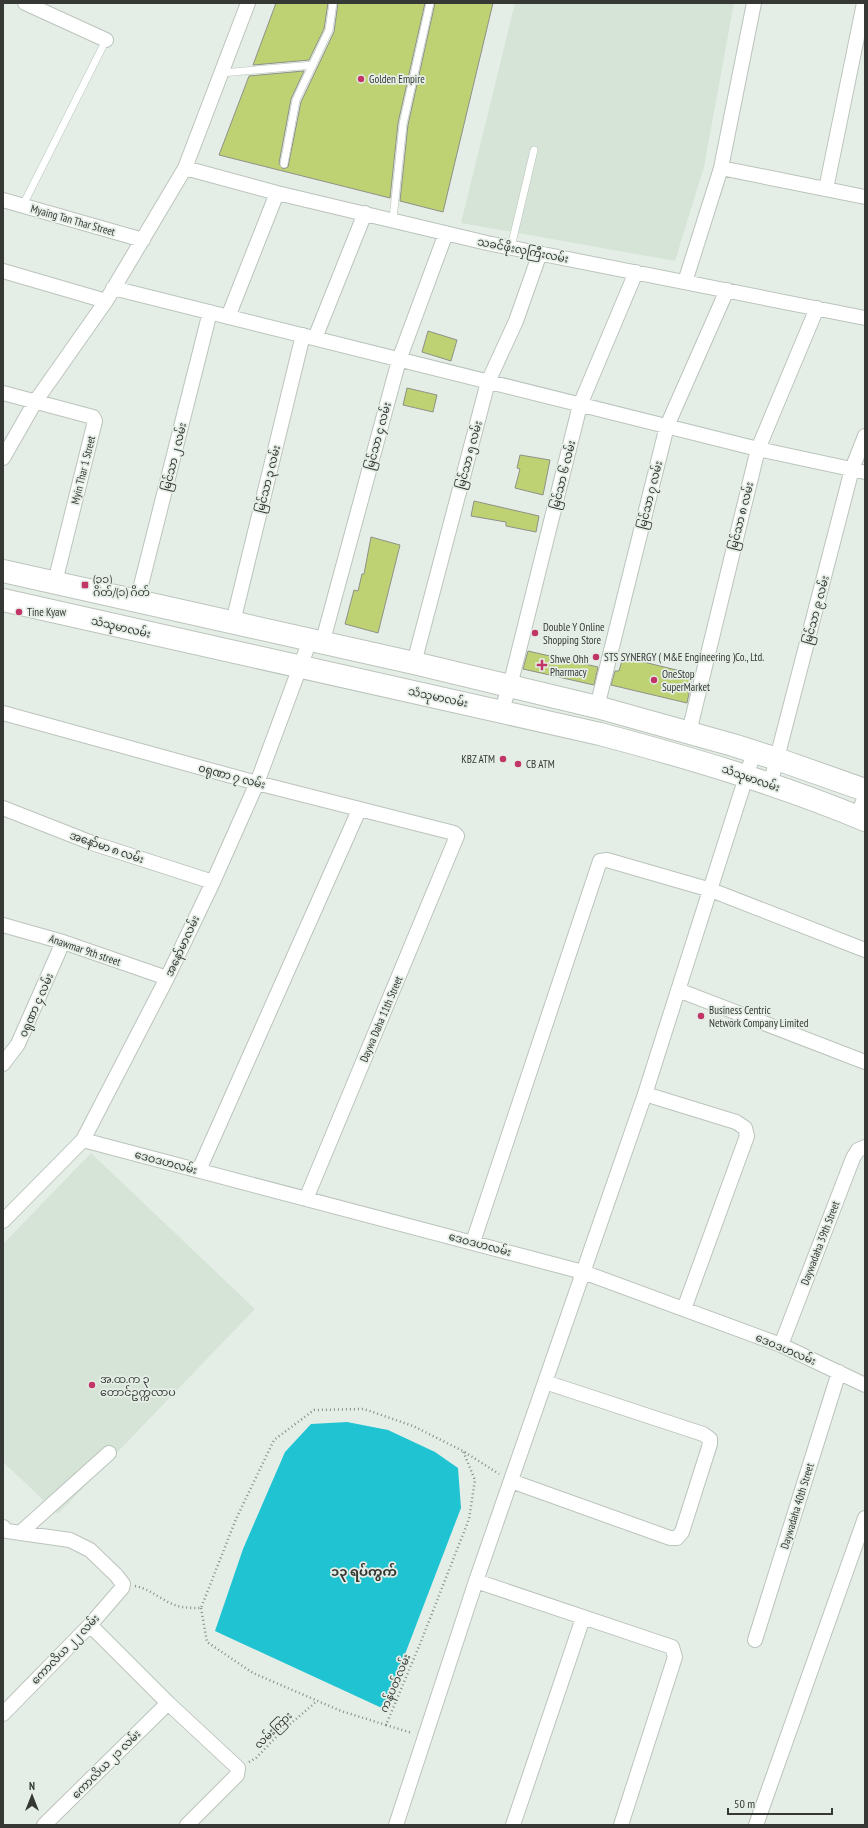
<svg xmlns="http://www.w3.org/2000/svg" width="868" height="1828" font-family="'PT Sans Narrow','Noto Sans Myanmar',sans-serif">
<rect width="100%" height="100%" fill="#e5eee6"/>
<path fill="#d6e4d7" d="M515,3H734L704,167L675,261L461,223Z
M91,1153L255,1309L58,1514L3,1462V1244Z"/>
<path fill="#20c3d2" d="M347,1422L388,1430L435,1452L458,1468L461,1508L384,1709L215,1631L243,1549L285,1452L311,1424Z"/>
<path fill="#bfd273" stroke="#8e9187" d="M276,3H328L324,29L309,60L253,65Z
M338,3H425L398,123L390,198L219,155L249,76L304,71L291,99L279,163L283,169L288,167L301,102L334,32Z
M435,3H493L443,212L400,201L408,125Z
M428,331L457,340L451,361L422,352Z
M407,388L437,395L433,412L403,405Z
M520,455L550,460L543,495L515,488L520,469L517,468Z
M474,501L539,516L536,532L506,526V522L471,516Z
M371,537L400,545L378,633L345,624L354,590L358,591L362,574H364Z
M528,651L598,667L594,685L523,669Z
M623,657L693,674L687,703L611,685L615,671H619Z"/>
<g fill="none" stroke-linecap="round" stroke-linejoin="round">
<defs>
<path id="lane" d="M221,73L313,65
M284,164L296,100L329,30L333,3
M23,205L106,40
M393,219L403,124L430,3
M511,247L534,150"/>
<path id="street" d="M25,3L106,40
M185,168L277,193L487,243L865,318
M721,168L865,197
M826,189L864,3
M3,200L143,240
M3,271L106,301
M685,282L721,168L754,3
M113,288L758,449L865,472
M228,317L277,193
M315,338L365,213
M3,393L93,417L95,421L55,582
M3,458L35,402L106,301L185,168L248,3
M137,601L210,312
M233,622L303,335
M322,644L399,360L446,233
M414,663L488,382L516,321L540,253
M597,707L667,426L727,290
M501,711L510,686L580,405L636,272
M3,713L257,783L454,833L457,836L306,1199
M689,732L758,449L817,308
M770,785L852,469L865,436
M3,808L92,843L213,882
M857,816L865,797
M3,925L63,942L167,978
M678,990L865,1062
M3,1064L18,1044L63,942
M645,1094L736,1122L745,1128L747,1136L684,1309
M83,1140L583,1272L781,1345L865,1385
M199,1170L359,810
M3,1221L83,1140L167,978L213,882L257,783L310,640
M473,1242L600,861L607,860L711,890L865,950
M781,1345L853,1158L858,1150L865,1147
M511,1481L670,1538H677L682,1532L710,1444V1439L703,1434L545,1382
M3,1527L7,1531L70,1540L90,1550L116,1575L123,1584L122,1588L90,1625L3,1714
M20,1533L109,1453
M476,1581L672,1647L675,1657L621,1825
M90,1625L168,1703L238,1768L237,1775L187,1825
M755,1640L839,1372
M44,1825L168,1703
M396,1825L476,1581L645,1094L754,752
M513,1825L583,1618
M756,1825L865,1518"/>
<path id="primary" d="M3,571L414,663L597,707L733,745L777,759L865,790
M3,600L600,734C690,758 779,784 865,820"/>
</defs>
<use href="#lane" stroke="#bbc4bc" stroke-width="8"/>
<use href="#street" stroke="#bbc4bc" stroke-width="16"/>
<use href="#primary" stroke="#bbc4bc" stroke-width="24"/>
<path stroke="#878d88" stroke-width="2.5" stroke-dasharray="1 3" stroke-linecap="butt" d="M135,1586C152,1589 165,1604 182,1607C188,1608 195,1608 201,1608L236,1519L274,1440L314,1410L364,1409L413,1426L463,1451L499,1474
M201,1608L207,1642L253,1673L341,1711L386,1725L420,1644L469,1519L475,1480L463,1451
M386,1725L412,1733
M249,1762L256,1758L281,1732L317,1701"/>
<use href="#lane" stroke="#fff" stroke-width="7"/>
<use href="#street" stroke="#fff" stroke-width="14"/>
<use href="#primary" stroke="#fff" stroke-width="22"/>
</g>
<g fill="#c23667" stroke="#e5eee6" stroke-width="1.5">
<circle cx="361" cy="79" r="4"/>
<rect x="81" y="581" width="8" height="8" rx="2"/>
<circle cx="19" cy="612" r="4"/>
<circle cx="535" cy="633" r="4"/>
<circle cx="596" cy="657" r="4"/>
<path d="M540 659h4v4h4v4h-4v4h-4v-4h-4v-4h4z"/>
<circle cx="654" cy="680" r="4"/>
<circle cx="503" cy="759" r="4"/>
<circle cx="518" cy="764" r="4"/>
<circle cx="701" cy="1016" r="4"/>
<circle cx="92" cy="1385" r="4"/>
</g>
<g text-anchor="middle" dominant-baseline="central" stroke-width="3.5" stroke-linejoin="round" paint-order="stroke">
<g font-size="11" fill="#353835" stroke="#e5eee6" text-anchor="start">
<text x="369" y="79">Golden Empire</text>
<text x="93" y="579">(၃၁)<tspan x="93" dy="13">ဂိတ်/(၁) ဂိတ်</tspan></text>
<text x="27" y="612">Tine Kyaw</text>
<text x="543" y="627">Double Y Online<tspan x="543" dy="13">Shopping Store</tspan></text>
<text x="604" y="657">STS SYNERGY ( M&amp;E Engineering )Co., Ltd.</text>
<text x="550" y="659">Shwe Ohh<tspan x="550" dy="13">Pharmacy</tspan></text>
<text x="662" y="674">OneStop<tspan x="662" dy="13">SuperMarket</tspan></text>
<text x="495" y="759" text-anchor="end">KBZ ATM</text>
<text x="526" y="764">CB ATM</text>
<text x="709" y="1010">Business Centric<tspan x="709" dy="13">Network Company Limited</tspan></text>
<text x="100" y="1379">အ.ထ.က ၃<tspan x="100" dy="13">တောင်ဥက္ကလာပ</tspan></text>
</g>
<g font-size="11" fill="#353835" stroke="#e5eee6">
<text transform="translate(73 220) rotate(16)">Myaing Tan Thar Street</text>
<text transform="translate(523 250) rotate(11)">သခင်ဖိုးလှကြီးလမ်း</text>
<text transform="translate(378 436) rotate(-75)">မြင်သာ ၄ လမ်း</text>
<text transform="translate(469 455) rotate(-75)">မြင်သာ ၅ လမ်း</text>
<text transform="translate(174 457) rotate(-76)">မြင်သာ ၂ လမ်း</text>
<text transform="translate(83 470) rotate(-76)">Myin Thar 1 Street</text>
<text transform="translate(563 475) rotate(-76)">မြင်သာ ၆ လမ်း</text>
<text transform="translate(268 479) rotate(-76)">မြင်သာ ၃ လမ်း</text>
<text transform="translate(650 495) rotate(-76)">မြင်သာ ၇ လမ်း</text>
<text transform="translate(741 516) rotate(-76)">မြင်သာ ၈ လမ်း</text>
<text transform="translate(816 610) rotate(-75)">မြင်သာ ၉ လမ်း</text>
<text transform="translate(121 627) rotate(13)">သံသုမာလမ်း</text>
<text transform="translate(438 697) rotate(12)">သံသုမာလမ်း</text>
<text transform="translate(232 776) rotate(15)">၀ရုဏာ ၇ လမ်း</text>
<text transform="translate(751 778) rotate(19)">သံသုမာလမ်း</text>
<text transform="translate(107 847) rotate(19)">အနော်မာ ၈ လမ်း</text>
<text transform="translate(182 946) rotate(-65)">အနော်မာလမ်း</text>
<text transform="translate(85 950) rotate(19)">Anawmar 9th street</text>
<text transform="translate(36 1005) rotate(-66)">၀ရုဏာ ၄ လမ်း</text>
<text transform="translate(381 1019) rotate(-67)">Daywa Daha 11th Street</text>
<text transform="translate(166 1162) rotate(15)">ဒေဝဒဟလမ်း</text>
<text transform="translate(820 1243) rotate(-69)">Daywadaha 39th Street</text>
<text transform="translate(480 1244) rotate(15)">ဒေဝဒဟလမ်း</text>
<text transform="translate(786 1349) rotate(23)">ဒေဝဒဟလမ်း</text>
<text transform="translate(797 1506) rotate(-73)">Daywadaha 40th Street</text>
<text transform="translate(65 1649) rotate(-46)">ကောလိယ ၂၂ လမ်း</text>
<text transform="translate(395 1683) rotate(-67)">ကန်ပတ်လမ်း</text>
<text transform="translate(273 1730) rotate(-44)">လမ်းကြား</text>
<text transform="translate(106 1764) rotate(-45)">ကောလိယ ၂၁ လမ်း</text>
</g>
<g font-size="13" font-weight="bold" fill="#353835" stroke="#e5eee6">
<text x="364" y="1571">၁၃ ရပ်ကွက်</text>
</g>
</g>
<rect width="868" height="1828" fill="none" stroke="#353835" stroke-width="8"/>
<g transform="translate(32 1796)" stroke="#e5eee6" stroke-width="3" paint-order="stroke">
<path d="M0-3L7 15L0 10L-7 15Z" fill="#353835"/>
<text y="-6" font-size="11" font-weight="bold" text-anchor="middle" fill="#353835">N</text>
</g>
<path d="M728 1808v6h104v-6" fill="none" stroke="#353835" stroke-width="2"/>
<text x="734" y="1808" font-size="12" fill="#353835" stroke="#e5eee6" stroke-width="3" paint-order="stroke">50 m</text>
</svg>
